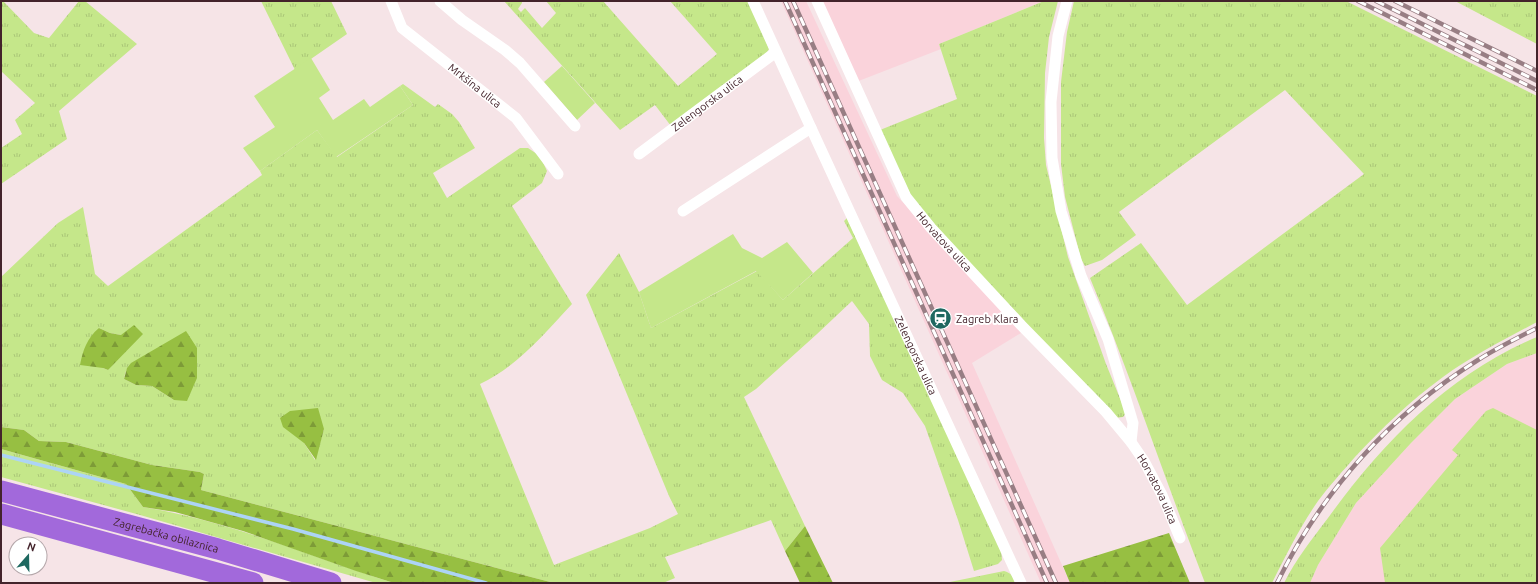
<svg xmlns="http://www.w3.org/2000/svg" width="1538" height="584" font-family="Ubuntu,sans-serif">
<defs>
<pattern id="grass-tufts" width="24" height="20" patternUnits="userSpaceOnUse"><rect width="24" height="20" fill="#c5e78a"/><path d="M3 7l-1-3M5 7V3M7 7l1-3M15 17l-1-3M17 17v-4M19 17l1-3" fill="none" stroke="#aac677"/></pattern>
<pattern id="forest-firs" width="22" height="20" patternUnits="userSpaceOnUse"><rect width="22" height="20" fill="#97bf42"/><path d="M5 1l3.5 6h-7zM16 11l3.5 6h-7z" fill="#7d9b37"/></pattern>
</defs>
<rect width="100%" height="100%" fill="#f6e4e7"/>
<path fill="#fad3db" d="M781,1H806L897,196L987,293L1021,333L972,363L1070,583H1041Z
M820,1H1044L939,44L941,49L856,82Z
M1537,353V583H1310L1318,565L1356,503L1411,443L1455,399L1507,364Z"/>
<path fill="url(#grass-tufts)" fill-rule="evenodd" d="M1,1H3L34,33L49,38L79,1H85L137,44L59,111L67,139L1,184V148L22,134L15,120L35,103L1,71Z
M261,1H331L347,34L295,70Z
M504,1H522V3L518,9L521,12L525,8L542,28L556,13L546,1H603L678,86L717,54L670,1H750L769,49L766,54L671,126L655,105L620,130Z
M1044,1H1058L1049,37L1045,73L1044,138L1046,165L1068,257L1106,364L1126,413L1123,417L1115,418L1021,321L913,200L880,130L957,99L939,44Z
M1074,1H1346L1537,96V322C1505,339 1472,356 1443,377C1410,401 1382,428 1355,457C1343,471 1329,486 1318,501C1300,527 1286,555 1272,583H1205C1166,482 1132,379 1090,278L1141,243L1187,305L1364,174L1285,90L1119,212L1136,235L1102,260L1085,266L1081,259L1065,197L1061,164V82L1067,32Z
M1455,1H1537V44Z
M403,84L435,107L438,104L452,114L459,122L475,148L433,173L447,198L520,148H528L540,156L547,171L542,183L512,206L572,304C545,333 517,367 480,384L554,565L650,528L678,514L669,496L586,295L619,253L639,292L651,328L757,271L783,300L853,238L844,221L847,218L1001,549L1002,560L998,564L974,571L958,520L925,426L903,393L882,380L870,356L869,324L852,301L817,334L756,389L744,397L805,526L785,551L771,520L665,557L675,578L663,583H554L201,490L204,474L200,472L152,465L66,442L39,441L24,430L1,427V277L58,223L83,207L95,274L108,286L262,175L260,171L317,130L337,157L413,105L400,86ZM99,328L110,333L121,335L108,370L103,368ZM141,358L174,400L152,386L136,385L124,379C126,367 130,364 141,358ZM324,429L315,460L304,443Z
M1537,337V353L1507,364L1455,399L1411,443L1356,503L1318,565L1310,583H1284C1296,559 1312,539 1328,518C1382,443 1450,373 1537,337Z
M1493,408L1537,430V583H1385L1380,548L1458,455L1452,450L1486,411Z
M1,449L126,484L143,507C230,521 311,557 394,583H376L140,515L1,477Z
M1004,571C1011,573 1013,576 1016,583H945Z"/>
<path fill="url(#forest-firs)" d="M134,325L143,334L108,370L103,368L80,365C83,350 87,338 99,328L110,333L121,335Z
M186,331L197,348V378L187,401L174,400L152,386L136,385L124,379L127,368L131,363Z
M318,408L324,429L316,460L304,443L283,427L280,418L290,411Z
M1,427L24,430L39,441L66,442L152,465L200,472L204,474L201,490L554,583H394L356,571L243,531L175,512L143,507L126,484L1,449Z
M805,526L833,583H800L785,551Z
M1169,533L1190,583H1070L1063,566Z"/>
<path fill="#c5e78a" d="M311,58L330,90L319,98L333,120L364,99L370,107L400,86L413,105L336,157L317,130L260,171L243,148L275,127L254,96Z
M562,66L595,103L577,120L544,82Z
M733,234L742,248L762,258L787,242L813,273L783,300L756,271L651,328L639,292Z"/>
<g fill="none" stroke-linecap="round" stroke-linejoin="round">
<path stroke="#add4f6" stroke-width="3.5" d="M1,455L293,529L486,583"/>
<g stroke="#fff" stroke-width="11">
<path id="s1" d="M391,1L402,28L516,118L558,174"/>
<path d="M440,1L462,20L505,50L520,63L575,126"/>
<path id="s2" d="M753,1L811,128L1021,583"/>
<path id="s3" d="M817,1L906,197L931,228L1021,325L1106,412L1131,442L1144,461L1162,495L1180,538"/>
<path d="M1067,1L1058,36L1051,102L1052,158L1061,211L1081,276L1108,339L1133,423L1131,442"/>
<path id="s4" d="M639,154L776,52"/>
<path d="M683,211L811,128"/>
</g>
<g stroke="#a269db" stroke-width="21">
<path id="s5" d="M1,491L218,549L331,583"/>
<path d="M1,514L253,583"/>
</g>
<defs>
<path id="rail" d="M785,1L1047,583
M793,1L1056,583
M1358,1L1537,90
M1376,1L1537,81
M1395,1L1537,71
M1277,583C1322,491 1391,414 1478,360C1497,348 1517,338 1537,328"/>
</defs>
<use href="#rail" stroke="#987e84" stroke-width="4.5"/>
<use href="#rail" stroke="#fff" stroke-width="3" stroke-dasharray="9" stroke-linecap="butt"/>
</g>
<defs>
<symbol id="station-disc" viewBox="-11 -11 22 22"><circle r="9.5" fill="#1e6860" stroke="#fff"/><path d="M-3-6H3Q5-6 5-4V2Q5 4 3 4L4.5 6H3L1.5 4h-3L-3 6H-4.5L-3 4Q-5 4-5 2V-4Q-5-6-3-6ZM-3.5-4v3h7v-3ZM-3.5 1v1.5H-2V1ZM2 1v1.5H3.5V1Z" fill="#fff"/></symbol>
</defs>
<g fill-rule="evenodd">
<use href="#station-disc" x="928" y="306" width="25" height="25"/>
</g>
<g text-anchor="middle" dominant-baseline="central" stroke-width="4" stroke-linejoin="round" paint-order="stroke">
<g font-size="11" fill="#43232b" stroke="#fff">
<text stroke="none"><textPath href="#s1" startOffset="122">Mrkšina ulica</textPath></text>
<text stroke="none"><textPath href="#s4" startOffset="85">Zelengorska ulica</textPath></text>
<text stroke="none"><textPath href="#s3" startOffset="274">Horvatova ulica</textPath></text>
<text stroke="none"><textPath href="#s2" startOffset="390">Zelengorska ulica</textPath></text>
<text stroke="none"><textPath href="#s3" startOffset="602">Horvatova ulica</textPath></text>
<text stroke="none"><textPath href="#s5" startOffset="171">Zagrebačka obilaznica</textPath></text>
</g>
<g font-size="11" fill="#43232b" stroke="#fff" text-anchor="start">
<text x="956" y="319">Zagreb Klara</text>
</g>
</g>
<rect width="1538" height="584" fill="none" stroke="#43232b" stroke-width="4"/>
<g transform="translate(28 556) rotate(20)"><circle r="19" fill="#ffffff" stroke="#b4a7aa"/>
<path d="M0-3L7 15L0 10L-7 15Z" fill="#1e6860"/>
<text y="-6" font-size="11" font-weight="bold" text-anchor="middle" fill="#43232b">N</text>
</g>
</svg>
